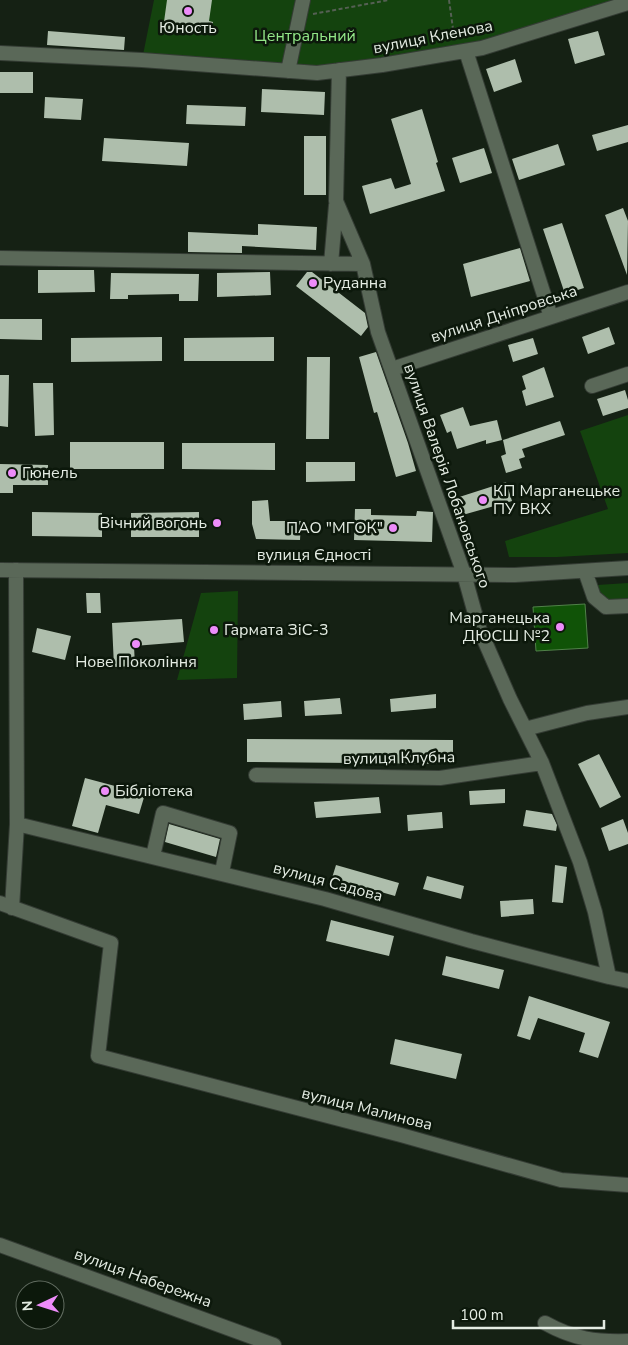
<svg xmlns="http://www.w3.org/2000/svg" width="628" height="1345" font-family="'Nunito Sans',sans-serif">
<rect width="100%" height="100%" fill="#152114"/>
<path fill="#14430e" d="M154,0H628L482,48L317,73L142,60Z
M628,415V553L557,557H509L505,541L608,509L580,431Z
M628,583V602L606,603L598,597L597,585Z
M238,591L237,678L177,680L201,593Z"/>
<path fill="#105307" stroke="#508149" d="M585,604L588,648L536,651L533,607Z"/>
<path fill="#aebeac" d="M167,0H212L209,21L213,22L212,32L178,27L177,31L163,29Z
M48,31L125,37L124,50L47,45Z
M598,31L605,55L575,64L568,39Z
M515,59L522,82L494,92L486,69Z
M0,72H33V93H0Z
M262,89L325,92L324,115L261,112Z
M45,97L83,99L81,120L44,118Z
M187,105L246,107L245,126L186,124Z
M422,109L438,162L436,163L445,191L370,214L362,186L391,178L395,189L411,184L391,119Z
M628,125V142L597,151L592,135Z
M304,136H326V195H304Z
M104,138L189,143L187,166L102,161Z
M558,144L565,165L519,180L512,159Z
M484,148L492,173L460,183L452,158Z
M623,208L628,221L627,275L605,215Z
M562,223L584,288L565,294L543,229Z
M258,224L317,227L316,250L242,246V253L188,252V232L258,235Z
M520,248L530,281L471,297L463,264Z
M38,270H94L95,292L38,293Z
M270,272L271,295L217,297V273Z
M307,272H312L365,313L368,327L361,336L296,286Z
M111,273L199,274L198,301H179V294L128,295V299H110Z
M0,319H42V340L0,339Z
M609,327L615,344L588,354L582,337Z
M162,337V361L71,362V338Z
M274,337V361H184V338Z
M533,338L538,354L513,362L508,345Z
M376,352L408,443L416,471L396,477L377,412L374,413L359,357Z
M307,357H330L329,439H306Z
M544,367L554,397L526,406L522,391L526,389L522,376Z
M0,375H9L8,427L0,426Z
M33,383H53L54,435L35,436Z
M625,390L628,400V408L603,416L597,399Z
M463,407L470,426L497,420L502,440L486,444V440L457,449L451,431L447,433L440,415Z
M560,421L565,435L522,449L525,457L519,459L522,468L506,473L501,456L506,454L503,440Z
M70,442H164V469H70Z
M182,443H275V470L182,469Z
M306,462H355V481L306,482Z
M0,464L48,465V485H13V493H0Z
M506,482L512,501L459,516L453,499Z
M268,500L270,521H301L300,540L256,539L252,524V501Z
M355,509H371V515L416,516L417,511L433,512L432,542L354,540Z
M32,512L102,513V537L32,536Z
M199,512V537H131V513Z
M86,593H100L101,613H87Z
M182,619L184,642L134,646L135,666L114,667L112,623Z
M37,628L71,636L65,660L32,652Z
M436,694V708L391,712L390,699Z
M340,698L342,714L305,716L304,701Z
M281,701L282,717L244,720L243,704Z
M247,739L453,740V764L247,762Z
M599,754L621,797L600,808L578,764Z
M85,778L145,794L139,814L106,805L98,833L72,826Z
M505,789V803L470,805L469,791Z
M379,797L381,813L316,818L314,802Z
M526,810L552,814L557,825L556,831L523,826Z
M442,812L443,828L408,831L407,815Z
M623,819L628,833V844L609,851L601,828Z
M169,824L220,839L216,857L165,842Z
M336,865L399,883L395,896L332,878Z
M555,865L567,867L563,903L552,902Z
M427,876L464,886L461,899L423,889Z
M533,899L534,914L501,917L500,901Z
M331,920L394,936L389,956L326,941Z
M446,956L504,970L499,989L442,975Z
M529,996L610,1022L598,1058L579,1052L585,1033L538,1018L530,1040L517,1036Z
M395,1039L462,1054L456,1079L390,1064Z"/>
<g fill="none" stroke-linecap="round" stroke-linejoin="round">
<defs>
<path id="minor" d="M466,51L551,317
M0,53L142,60L317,73L382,65L482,48L628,3
M339,70L336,201L363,264L378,332L464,574L479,628L510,699L542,763L580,862L595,912L609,977
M288,71L303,0
M0,258L363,264
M331,264L336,205
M392,369L628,292
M592,386L628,374
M0,570L515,575L628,568
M585,571L594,597L606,607L628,606
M525,729L587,713L628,707
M256,775L440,778L542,763
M17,824L325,899L471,941L609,977L628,981
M153,856L163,813L230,833L222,872
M0,903L111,943L98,1056L401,1135L561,1180L628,1185
M12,908L17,824L16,570
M0,1245L274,1345
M545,1323C574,1339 595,1342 628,1341"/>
</defs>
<use href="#minor" stroke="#343c34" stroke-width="16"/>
<path stroke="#556054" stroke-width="2" stroke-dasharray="4 2.5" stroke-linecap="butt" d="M449,0L454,36
M313,14L389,0"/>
<use href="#minor" stroke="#5a6858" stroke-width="14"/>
</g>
<g fill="#ed8cf9" stroke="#0c180b" stroke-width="2">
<circle cx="188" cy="11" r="5"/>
<circle cx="313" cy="283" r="5"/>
<circle cx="12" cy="473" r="5"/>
<circle cx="483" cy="500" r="5"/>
<circle cx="217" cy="523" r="5"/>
<circle cx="393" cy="528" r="5"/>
<circle cx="560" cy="627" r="5"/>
<circle cx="214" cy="630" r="5"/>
<circle cx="136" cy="644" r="5"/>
<circle cx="105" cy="791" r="5"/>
</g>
<g text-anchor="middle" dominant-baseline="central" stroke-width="5" stroke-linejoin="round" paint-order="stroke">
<g font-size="16" fill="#e4ece3" stroke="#0c180b" text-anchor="start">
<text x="188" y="28" text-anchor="middle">Юность</text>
<text x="323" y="283">Руданна</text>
<text x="22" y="473">Гюнель</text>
<text x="493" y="491">КП Марганецьке<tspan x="493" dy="18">ПУ ВКХ</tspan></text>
<text x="207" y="523" text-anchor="end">Вічний вогонь</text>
<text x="383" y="528" text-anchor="end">ПАО "МГОК"</text>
<text x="550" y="618" text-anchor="end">Марганецька<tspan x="550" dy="18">ДЮСШ №2</tspan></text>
<text x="224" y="630">Гармата ЗіС-3</text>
<text x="136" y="662" text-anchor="middle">Нове Покоління</text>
<text x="115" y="791">Бібліотека</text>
</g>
<g font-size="16" fill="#93e788" stroke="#0c180b">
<text x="305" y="36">Центральний</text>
</g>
<g font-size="16" fill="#e4ece3" stroke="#0c180b">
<text transform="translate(433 37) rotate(-11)">вулиця Кленова</text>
<text transform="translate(504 314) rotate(-18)">вулиця Дніпровська</text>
<text transform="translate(447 476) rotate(71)">вулиця Валерія Лобановського</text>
<text x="314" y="555">вулиця Єдності</text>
<text transform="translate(399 758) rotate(-1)">вулиця Клубна</text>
<text transform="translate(328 882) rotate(15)">вулиця Садова</text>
<text transform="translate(367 1109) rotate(14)">вулиця Малинова</text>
<text transform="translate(143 1278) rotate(20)">вулиця Набережна</text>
</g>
</g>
<g transform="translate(40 1305) rotate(266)"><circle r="24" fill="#0c180b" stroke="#626d61"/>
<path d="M0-4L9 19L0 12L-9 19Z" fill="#ed8cf9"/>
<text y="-8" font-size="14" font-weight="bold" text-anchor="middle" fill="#e4ece3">N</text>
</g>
<path d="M453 1320v8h151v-8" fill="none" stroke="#e4ece3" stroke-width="2.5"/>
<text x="460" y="1320" font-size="15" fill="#e4ece3" stroke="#0c180b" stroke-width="4" paint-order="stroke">100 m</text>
</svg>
